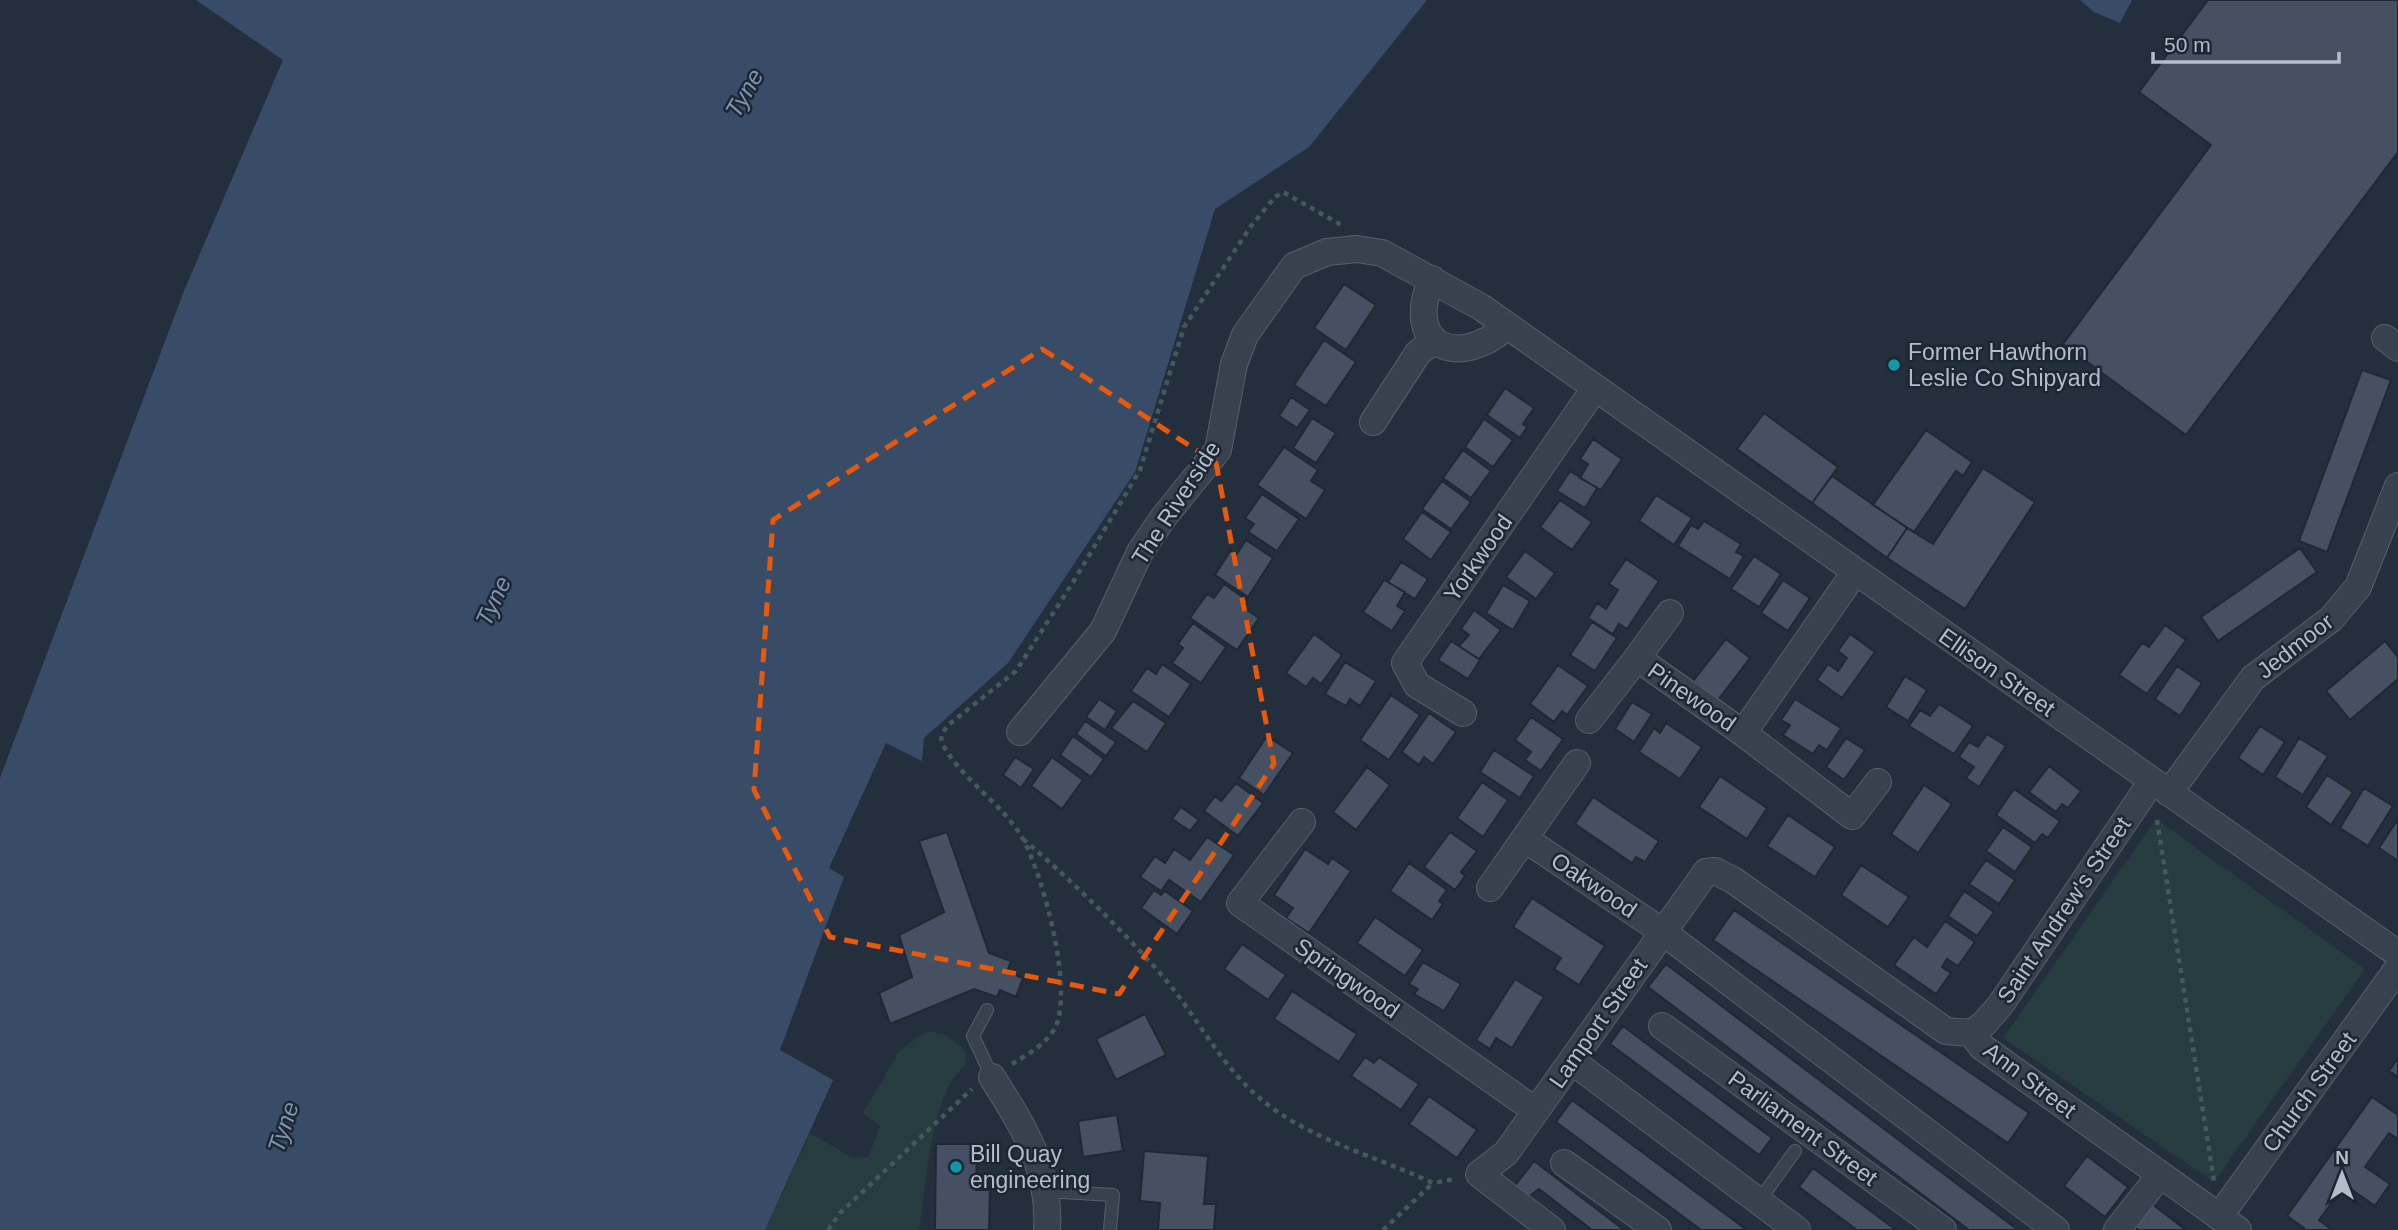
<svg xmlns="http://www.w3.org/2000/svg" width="2398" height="1230" font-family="Helvetica,sans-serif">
<rect width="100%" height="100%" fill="#242f3e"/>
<path fill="#263c3f" d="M2156,819L2365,969L2214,1182L2003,1038Z
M927,1031L946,1035L965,1050L966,1065C931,1088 926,1187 920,1227L917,1230H765L810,1133L851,1157L868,1158L880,1126L863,1113L899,1051Z"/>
<path fill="#394c67" d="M196,0H1427L1309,147L1215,209L1135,472L1008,663L924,738L922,761L886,743L829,868L844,877L780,1050L833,1080L765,1230H0V778L184,291L283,60Z
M2080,0H2132L2120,23L2094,12Z"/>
<path fill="#455162" stroke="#1f2835" stroke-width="2" d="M2208,0H2398V152L2186,435L2063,344L2211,145L2139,92Z
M1344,284L1376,305L1346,350L1314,328Z
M1324,340L1356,362L1326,406L1294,385Z
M2362,370L2391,380L2327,552L2299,541Z
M1505,388L1534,408L1523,424L1527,427L1520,438L1487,415Z
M1291,397L1310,410L1297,428L1279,416Z
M1764,413L1838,467L1812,503L1737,449Z
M1312,418L1336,433L1316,463L1293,448Z
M1484,419L1513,440L1493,467L1465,447Z
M1926,430L1972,462L1963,476L1956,471L1914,532L1873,505Z
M1593,439L1622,459L1601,490L1580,478L1588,464L1580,459Z
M1284,447L1318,470L1311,481L1325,490L1306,519L1257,485Z
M1463,450L1491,471L1471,498L1443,478Z
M1983,468L2035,502L1965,609L1887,558L1907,528L1933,544Z
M1570,471L1597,488L1585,508L1557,491Z
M1832,476L1907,528L1887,558L1812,503Z
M1442,481L1471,502L1451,529L1422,509Z
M1262,494L1299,519L1277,551L1248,532L1254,524L1245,518Z
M1656,495L1692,518L1674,545L1639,521Z
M1560,500L1592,522L1572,550L1540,527Z
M1422,512L1451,532L1431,560L1403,539Z
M1704,521L1741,544L1736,552L1744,556L1730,579L1678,546L1691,525L1698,529Z
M1246,540L1273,558L1248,597L1215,575L1230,551L1236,555Z
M2300,548L2317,572L2218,641L2201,617Z
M1525,551L1555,573L1536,599L1506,577Z
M1754,556L1781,574L1759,607L1731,589Z
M1626,559L1659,581L1627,629L1619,624L1613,634L1588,618L1597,603L1606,609L1618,590L1609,584Z
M1401,562L1428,579L1415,599L1388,582Z
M1384,580L1405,592L1397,606L1405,611L1392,631L1363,612Z
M1783,580L1810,598L1788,631L1761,613Z
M1224,584L1248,601L1244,608L1259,618L1237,650L1190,618L1207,594L1214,598Z
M1503,585L1530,601L1513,630L1486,613Z
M1474,610L1501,630L1479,659L1459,646L1469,635L1461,629Z
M1592,622L1617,638L1595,671L1570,655Z
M1193,623L1226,647L1201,683L1172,663L1183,648L1178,644Z
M2165,625L2186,640L2147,694L2119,675L2142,643L2149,647Z
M1314,634L1342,655L1321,684L1313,678L1306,687L1286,673Z
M1850,634L1875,652L1842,698L1817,680L1828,664L1838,671L1847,658L1838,651Z
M1726,639L1750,658L1718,700L1693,681Z
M1451,641L1480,660L1468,679L1438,660Z
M2385,641L2398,657V679L2350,720L2326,691Z
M1345,662L1376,681L1360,706L1350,699L1346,706L1325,694Z
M1162,664L1191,684L1169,717L1131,691L1147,668L1156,674Z
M1558,665L1588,686L1567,715L1562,711L1554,722L1530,704Z
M2177,666L2202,683L2180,716L2155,699Z
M1905,676L1927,690L1908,721L1886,707Z
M1391,695L1420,715L1389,760L1360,740Z
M1099,699L1117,711L1105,730L1086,717Z
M1795,699L1841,728L1827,750L1819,745L1813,754L1783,735L1790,725L1781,720Z
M1133,701L1166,723L1147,752L1111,728Z
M1632,702L1652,714L1634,742L1615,729Z
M1939,704L1973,726L1954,754L1909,726L1920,710L1930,716Z
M1429,713L1456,732L1433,764L1424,757L1419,765L1402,752Z
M1531,717L1563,739L1541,771L1525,760L1531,752L1515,740Z
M1085,721L1116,742L1106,756L1076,734Z
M1666,723L1702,747L1680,779L1639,752L1654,728L1660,733Z
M2260,726L2285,742L2263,775L2238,758Z
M1987,734L2006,746L1979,787L1966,778L1974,767L1959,757L1969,742L1978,747Z
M1073,736L1104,759L1091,777L1060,755Z
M1267,736L1293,753L1264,795L1239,778Z
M1846,738L1865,750L1844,780L1826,767Z
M2299,738L2328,756L2303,795L2275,777Z
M1494,750L1534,776L1520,798L1480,772Z
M1015,757L1034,769L1021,788L1003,775Z
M1052,757L1083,780L1062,809L1031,786Z
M2049,766L2081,791L2068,808L2062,804L2056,812L2029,792Z
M1367,767L1390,785L1356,830L1333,812Z
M2327,775L2353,792L2331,825L2306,807Z
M1720,776L1767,808L1747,839L1699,807Z
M1482,782L1508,800L1483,837L1457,818Z
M1236,783L1263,803L1238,836L1204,811L1215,796L1221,801Z
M1924,785L1952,804L1918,853L1891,834Z
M2364,788L2393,806L2368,846L2340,828Z
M2014,789L2060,821L2048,838L2042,834L2035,843L1996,815Z
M1593,797L1659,841L1645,862L1636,857L1632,863L1575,824Z
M1181,807L1199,820L1190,831L1172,819Z
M1788,815L1835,847L1815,877L1767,846Z
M2398,819V861L2379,848Z
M2003,827L2032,847L2015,872L1986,851Z
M947,832L989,953L1011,961L1007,972L1023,978L1016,997L1000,990L997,997L974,989L890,1024L879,993L912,977L899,935L944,912L919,841Z
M1450,832L1477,851L1461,872L1465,876L1455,890L1424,867Z
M1207,837L1234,855L1201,902L1169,880L1161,891L1140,877L1155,856L1165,863L1174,849L1190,860Z
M1305,849L1328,864L1332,858L1351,871L1309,933L1286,918L1293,908L1274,895Z
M1986,860L2015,880L1999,904L1969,884Z
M1409,863L1447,890L1439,901L1443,904L1432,920L1390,891Z
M1861,865L1909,897L1888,927L1841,895Z
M1154,890L1161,895L1165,891L1193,911L1177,934L1141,908Z
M1964,891L1994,912L1977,936L1948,916Z
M1532,898L1605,946L1579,985L1554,969L1561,958L1513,927Z
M1734,910L2029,1113L2008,1143L1713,940Z
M1375,917L1423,950L1405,976L1357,943Z
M1945,921L1975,942L1958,966L1947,959L1942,967L1951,973L1936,994L1894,965L1914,937L1927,947Z
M1242,944L1286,975L1268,1000L1224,969Z
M1423,962L1461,984L1444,1011L1414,994L1418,989L1409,984Z
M1666,964L2018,1230H1969L1648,987Z
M1515,979L1544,997L1512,1048L1496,1038L1490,1049L1476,1040Z
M1292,991L1357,1034L1339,1062L1274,1019Z
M1145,1014L1166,1055L1116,1080L1096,1039Z
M1623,1026L1772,1138L1759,1155L1610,1044Z
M1365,1057L1374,1063L1379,1057L1419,1084L1401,1110L1351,1076Z
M2398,1058V1077L2389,1071Z
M1429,1096L1477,1130L1457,1158L1409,1124Z
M2372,1097L2398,1115V1139L2389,1133L2365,1167L2390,1184L2375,1206L2345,1185L2319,1220L2332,1230H2302L2304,1228L2287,1216Z
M1572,1100L1747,1230H1701L1556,1122Z
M1117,1115L1123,1151L1083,1157L1078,1121Z
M936,1144H977L976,1190H990L989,1230H935Z
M1144,1151L1208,1156L1204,1204H1216L1214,1230H1158L1160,1203L1140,1201Z
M2087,1156L2128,1187L2105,1217L2064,1186Z
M1534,1161L1624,1230H1592L1539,1189L1528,1197L1514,1187Z
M1813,1168L1896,1230H1857L1799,1187Z
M2152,1204L2186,1230H2139L2134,1227Z"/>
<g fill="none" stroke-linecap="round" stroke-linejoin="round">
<defs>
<path id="lane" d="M987,1010L973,1036L992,1077
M1045,1191L1113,1195L1110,1230
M1759,1201L1795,1151"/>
<path id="street" d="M1432,279C1402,347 1459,369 1506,327
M2385,338L2398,348
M1373,422L1418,353L1433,341
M1637,658L1670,613
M1463,713L1417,685L1405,663L1595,388
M1589,720L1637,658L1743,733L1855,572
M1020,732L1103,631L1140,552L1163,518L1218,450L1234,364L1245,335L1294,266L1327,252L1357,249L1382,253L1481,307L2398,954
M1743,733L1852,816L1878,782
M2169,793L2253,678L2331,619L2358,587L2398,486
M1302,822L1240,903L1536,1111
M1525,839L1663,932L2056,1230
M1490,888L1577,763
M1662,1026L1943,1230
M1971,1033L1982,1047L2238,1230
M1971,1033L1984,1024L2001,1004L2152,781
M1572,1061L1797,1230
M992,1077C1023,1126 1051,1169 1047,1230
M1564,1163L1658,1230
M2219,1217L2398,968
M1552,1230L1479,1174L1506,1153L1706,872L1715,871L1733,880L1946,1031L1971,1033
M2117,1230L2160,1175"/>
</defs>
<use href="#lane" stroke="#565f6c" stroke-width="14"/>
<use href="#street" stroke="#565f6c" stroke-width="28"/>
<path stroke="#44595c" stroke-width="4.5" stroke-dasharray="5 5" stroke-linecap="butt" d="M2157,820L2214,1181
M1023,839C1071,880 1117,925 1159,972C1195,1012 1220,1066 1262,1100C1310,1140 1378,1157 1433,1183L1455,1179
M1012,1064C1027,1055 1048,1043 1056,1026C1073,986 1043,876 1023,839C1003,804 963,781 943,745C939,737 943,733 947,726L1016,671L1075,579L1140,470L1184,327L1251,226L1275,197L1283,192L1343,226
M828,1230L840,1213L972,1089
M1383,1230L1433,1183"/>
<use href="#lane" stroke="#38414e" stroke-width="12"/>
<use href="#street" stroke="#38414e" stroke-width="26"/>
</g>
<path fill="none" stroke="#e8590c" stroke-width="5" stroke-dasharray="14 9" stroke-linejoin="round" d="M1042,349L1216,463L1274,764L1119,994L830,937L754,790L773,520Z"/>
<g fill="#0f9aa8" stroke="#1d2633" stroke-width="2.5">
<circle cx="1894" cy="365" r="7"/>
<circle cx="956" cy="1167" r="7"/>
</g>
<g text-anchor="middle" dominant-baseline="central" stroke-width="5" stroke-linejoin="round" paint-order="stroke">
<g font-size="23" fill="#b4bcc9" stroke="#1d2633" text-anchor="start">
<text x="1908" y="352">Former Hawthorn<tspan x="1908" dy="26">Leslie Co Shipyard</tspan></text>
<text x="970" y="1154">Bill Quay<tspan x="970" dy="26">engineering</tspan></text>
</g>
<g font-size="23" fill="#b4bcc9" stroke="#1d2633">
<text transform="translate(1176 503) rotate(-57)">The Riverside</text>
<text transform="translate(1478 558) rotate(-55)">Yorkwood</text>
<text transform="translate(2295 646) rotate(-38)">Jedmoor</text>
<text transform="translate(1997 672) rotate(35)">Ellison Street</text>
<text transform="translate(1692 697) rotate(35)">Pinewood</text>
<text transform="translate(1594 885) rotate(34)">Oakwood</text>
<text transform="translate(2064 910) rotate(-56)">Saint Andrew's Street</text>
<text transform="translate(1347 978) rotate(35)">Springwood</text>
<text transform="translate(1598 1023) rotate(-55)">Lamport Street</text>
<text transform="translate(2030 1080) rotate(37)">Ann Street</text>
<text transform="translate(2309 1092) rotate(-54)">Church Street</text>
<text transform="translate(1803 1128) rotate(36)">Parliament Street</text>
</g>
<g font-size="24" font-style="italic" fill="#7c92b1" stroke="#1d2633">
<text transform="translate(744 93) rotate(-60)">Tyne</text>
<text transform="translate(493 601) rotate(-65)">Tyne</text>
<text transform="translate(283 1127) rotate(-72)">Tyne</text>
</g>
</g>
<g transform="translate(2342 1174)" stroke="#1d2633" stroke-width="5" paint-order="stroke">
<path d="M0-5L12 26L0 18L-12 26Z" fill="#b4bcc9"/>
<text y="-10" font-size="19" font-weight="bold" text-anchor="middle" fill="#b4bcc9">N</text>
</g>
<path d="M2153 52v10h186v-10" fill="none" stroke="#b4bcc9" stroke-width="3.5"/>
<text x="2164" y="52" font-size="21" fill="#b4bcc9" stroke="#1d2633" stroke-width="5" paint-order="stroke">50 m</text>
</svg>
